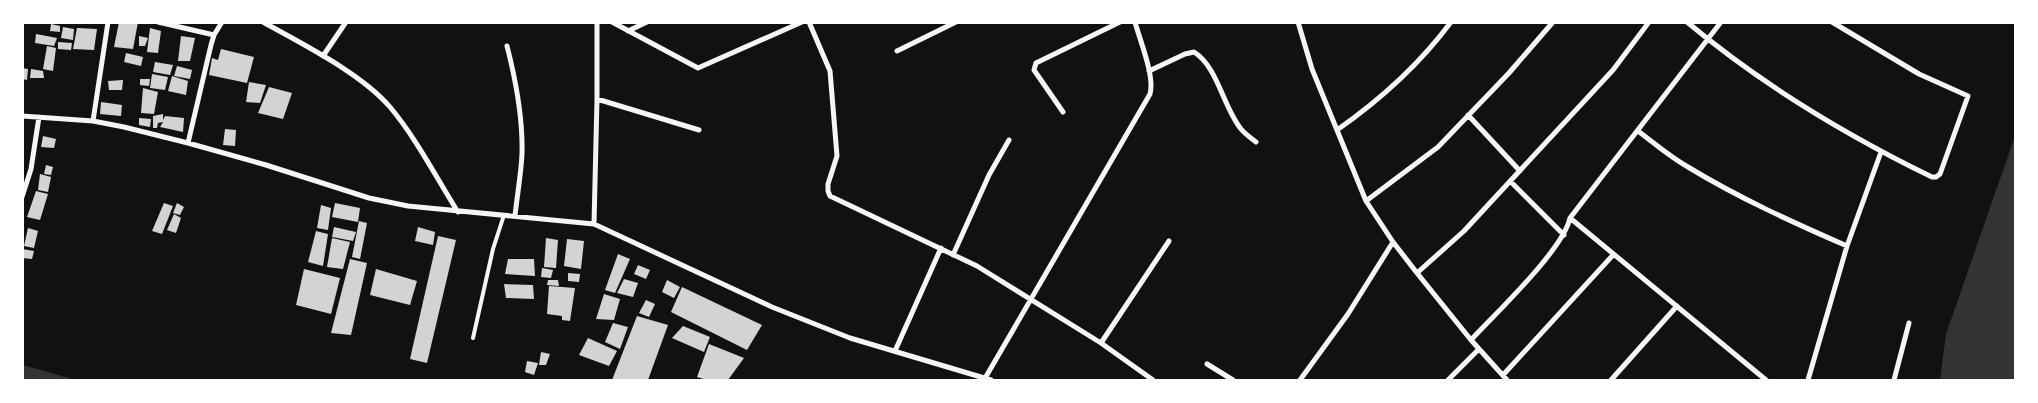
<svg xmlns="http://www.w3.org/2000/svg" width="2038" height="403" font-family="'DejaVu Sans',sans-serif">
<rect width="100%" height="100%" fill="#111"/>
<path fill="#333" d="M2015,136V380H1940L1946,334Z
M23,365L76,380H23Z"/>
<path fill="#d3d3d3" d="M119,22H138L133,49L114,47Z
M51,24L60,26V32L50,31Z
M63,27L74,29L73,40L61,38Z
M77,28L97,29L94,50L73,49Z
M150,28L161,31L158,53L147,52Z
M36,34L57,38L54,46L35,43Z
M139,36L148,38L145,46H139Z
M181,36L195,38L190,61H178Z
M58,42L72,43L71,50L58,49Z
M47,46L56,48L53,71L43,69Z
M221,49L254,57L247,83L209,75L212,58L218,60Z
M126,53L143,57L141,66L124,62Z
M155,62L173,65L170,75L153,72Z
M177,66L192,70L190,79L174,76Z
M22,68L28,69L27,80L22,79Z
M31,69L43,71L44,78H30Z
M152,74L168,77L165,90L150,88Z
M172,76L188,81L186,95L168,91Z
M140,79H150L149,86L140,85Z
M123,80L122,90H109L108,81Z
M249,82L266,85L260,103L246,102Z
M269,87L292,93L283,119L258,113Z
M143,88L158,92L154,114L141,113Z
M101,102L122,105L121,116L100,114Z
M163,114V120L165,116L184,118L183,132L160,127L163,122L158,123L157,128H153V116Z
M139,118L151,119L150,127L139,125Z
M225,129L236,130L235,146L223,145Z
M43,136L56,139L54,148L41,147Z
M46,165L53,167L51,175L44,174Z
M40,174L51,177L48,192L38,190Z
M36,191L48,194L40,220L27,217Z
M164,203L173,206L162,234L152,231Z
M177,203L184,207L180,215L173,213Z
M335,203L360,208L358,222L332,217Z
M321,205L331,208L328,230L317,228Z
M174,214L181,218L176,233L167,230Z
M359,221L367,223L360,259L352,257Z
M334,227L356,232L353,241L332,237Z
M418,227L435,232L433,245L415,241Z
M28,228L38,231L34,248L24,246Z
M316,231L328,234L323,266L308,262Z
M438,236L456,240L427,363L410,359Z
M332,238L350,242L343,269L327,267Z
M546,238L558,240L556,268L544,267Z
M567,239L584,241L581,269L564,266Z
M22,249L34,251L32,259L22,258Z
M618,254L630,259L615,293L605,290Z
M350,259L367,263L351,335L331,333Z
M508,259H534L535,276L505,274Z
M638,265L650,270L646,279L634,274Z
M542,268L553,270L551,278L541,277Z
M304,269L340,278L331,314L296,305Z
M376,269L417,281L410,305L370,295Z
M568,273L580,274L579,282L568,281Z
M624,279L638,283L633,297L617,293Z
M548,280H558L559,286L547,285Z
M667,280L680,287L674,298L662,292Z
M504,284L533,285L534,299L506,298Z
M549,286L575,288L570,321L562,320V316L547,314Z
M682,287L762,325L747,350L671,312Z
M604,294L620,299L614,320L596,319Z
M646,300L655,304L649,317L639,313Z
M637,316L668,325L648,380H612Z
M613,323L628,327L620,349L605,342Z
M683,326L710,337L704,352L672,338Z
M588,338L617,351L609,366L579,355Z
M709,344L744,358L728,380H707L697,377Z
M541,352L550,354L546,365H539Z
M527,361L538,363L534,375L525,372Z"/>
<g fill="none" stroke-linecap="round" stroke-linejoin="round">
<path stroke="#f5f5f5" stroke-width="4" d="M473,338L493,249L504,215"/>
<path stroke="#f5f5f5" stroke-width="5" d="M158,22L214,35
M263,22C302,44 361,73 390,107C416,138 436,177 458,212
M612,22L698,68L802,22
M809,22L830,71L837,156L828,184V191L830,196L977,266L1101,343L1153,380
M1298,22L1312,69L1366,201L1393,242L1417,273L1471,340L1507,380
M1687,22C1761,84 1846,135 1932,177H1936L1940,174L1968,96L1919,74L1832,22
M628,31L647,22
M507,46C516,81 523,118 522,154C521,175 517,196 515,216
M897,51L956,22
M323,56L346,22
M1149,71L1185,54L1194,52C1218,67 1223,107 1241,129C1245,134 1251,138 1256,142
M597,99L699,130
M1063,112L1034,70L1036,63L1120,22
M1468,115L1520,171
M22,116L93,121L124,127L188,143L266,165L369,198L408,206L594,224L772,307L850,338L991,380
M93,121L108,22
M1337,130C1380,100 1419,65 1451,22
M1638,131C1654,143 1670,157 1688,167C1739,198 1792,222 1847,246
M188,143L211,45L214,35L222,22
M1510,181L1564,235
M22,197L31,169L39,117
M1366,201L1438,147L1509,73L1553,22
M1570,218L1766,380
M594,224L597,99V22
M953,255L989,175L1009,140
M1417,273L1464,231L1613,70L1649,22
M1471,340C1495,314 1563,250 1570,218L1721,22
M1101,343L1169,241
M895,351L941,248
M1207,364L1233,380
M1503,375L1613,255
M984,380L1150,94C1155,76 1140,41 1135,22
M1300,380L1348,314L1393,242
M1448,380L1479,349
M1611,380L1677,306
M1808,380L1847,246L1881,152
M1894,380L1909,323"/>
</g>
<rect width="2038" height="403" fill="none" stroke="#ffffff" stroke-width="48"/>
</svg>
